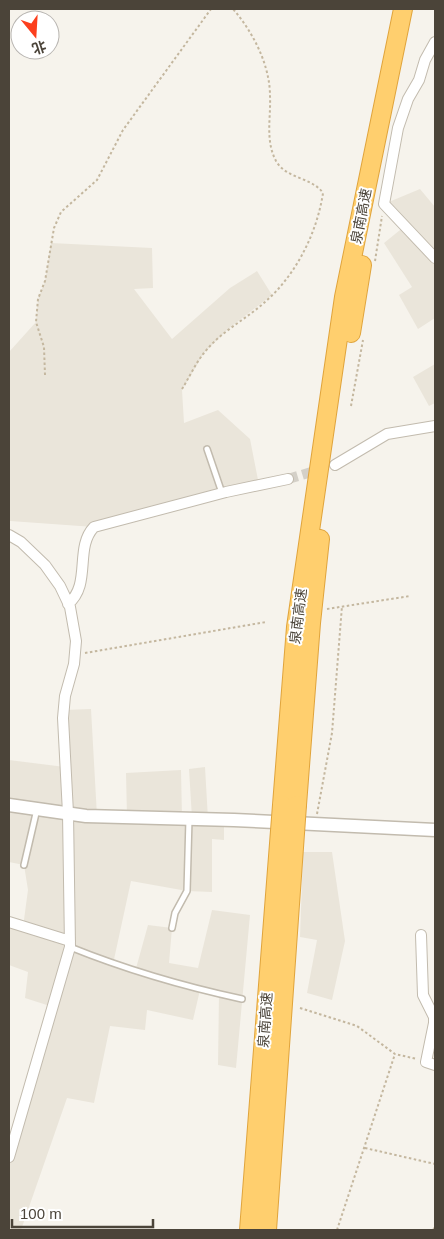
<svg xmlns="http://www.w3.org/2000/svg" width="444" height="1239" font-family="Arial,'Noto Sans SC',sans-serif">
<rect width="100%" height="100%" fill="#f6f3ec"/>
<path fill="#eae5da" d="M420,189L435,207V318L418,329L399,295L412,287L384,243L405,226L384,204Z
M51,243L152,248L153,288L134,289L172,339L230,288L257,271L272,295L228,329L204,353L182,390L184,423L218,410L250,439L259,485L94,527L10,521L9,352L36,322L38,299L45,281Z
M435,364V403L429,406L413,377Z
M91,709L97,816L127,817L126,773L181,770L182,818H192L189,769L205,767L208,819L224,820V840L212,839V892L187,891L131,881L113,964L135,972L148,925L172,928L169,963L198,968L212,910L250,915L236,1068L218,1065L219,994L200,990L193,1020L147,1010L145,1030L110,1026L94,1103L67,1098L21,1230H9V1153L53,1007L25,998L28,972L9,965V922L23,927L28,890L24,865L9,862V760L65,767L64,710Z
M303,852H332L345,941L332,1000L307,993L317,940L300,937Z"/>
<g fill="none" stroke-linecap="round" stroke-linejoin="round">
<path stroke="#d4d0c8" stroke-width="10" stroke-dasharray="10 5" stroke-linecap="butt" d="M288,479L335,465"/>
<defs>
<path id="service" d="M207,449L222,493
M24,865L37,809
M172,928L175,913L187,891L189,819
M70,947C127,970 182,986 242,999"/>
<path id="minor" d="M435,42L425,60L419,80L408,99L398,128L384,204L435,258
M335,465L387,434L435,426
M9,535L21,542L45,565L60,586L70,607L76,641L74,664L65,696L63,718L68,813L70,947L9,1157
M68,604C92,584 74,548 94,527L226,492L288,479
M9,922L70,941
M421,935L423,995L434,1017V1023L426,1062L435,1065"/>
<path id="tertiary" d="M9,805L86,816L234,820L435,830"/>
<path id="motorway" d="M351,333L362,265
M282,805L296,627L344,297L403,9
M297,805L311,623L320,539"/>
</defs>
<use href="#service" stroke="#c2bbae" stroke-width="8"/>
<use href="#minor" stroke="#c2bbae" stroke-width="12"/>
<use href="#tertiary" stroke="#c2bbae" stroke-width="15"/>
<use href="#motorway" stroke="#e0a43c" stroke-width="20"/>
<path stroke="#c4b79f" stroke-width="2" stroke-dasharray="2.5 2.5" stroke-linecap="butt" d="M375,261L382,216
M45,375L44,347L36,322L38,299L45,281L54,228L61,212L97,180L123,130L211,9
M182,389C189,378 195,364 204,353C220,332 245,320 265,302C296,275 317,233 323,193C312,177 286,179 276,161C265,140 271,118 270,96C270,65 253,32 233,9
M351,406L363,340
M327,609L410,596
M85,653L266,622
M317,814L332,733L342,606
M300,1008L357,1026L395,1054L417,1059
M365,1148L435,1164
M337,1230L395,1054
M433,1230L435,1227"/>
<use href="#service" stroke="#fff" stroke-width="5"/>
<use href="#minor" stroke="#fff" stroke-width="10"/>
<use href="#tertiary" stroke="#fff" stroke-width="12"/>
<use href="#motorway" stroke="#ffcf6e" stroke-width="18"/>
<defs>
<path id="motorway-bridge" d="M249,1230L282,805
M267,1230L297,805"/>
</defs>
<use href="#motorway-bridge" stroke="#e0a43c" stroke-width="20" stroke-linecap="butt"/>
<use href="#motorway-bridge" stroke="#ffcf6e" stroke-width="18"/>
</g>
<g text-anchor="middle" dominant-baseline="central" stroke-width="4" stroke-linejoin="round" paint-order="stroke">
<g font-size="14" fill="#4b4439" stroke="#fff">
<text transform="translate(361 216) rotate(-79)">泉南高速</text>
<text transform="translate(298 616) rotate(-83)">泉南高速</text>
<text transform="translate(265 1020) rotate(-86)">泉南高速</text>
</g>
</g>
<rect width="444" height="1239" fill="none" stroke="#4b4439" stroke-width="20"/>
<g transform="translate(35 35) rotate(162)"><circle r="24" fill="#ffffff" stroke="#b7b4b0"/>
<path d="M0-4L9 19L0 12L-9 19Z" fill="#fc3f1d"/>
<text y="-8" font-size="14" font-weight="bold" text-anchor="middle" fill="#4b4439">北</text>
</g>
<path d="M12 1219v8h141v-8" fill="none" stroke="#4b4439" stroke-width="2.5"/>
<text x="20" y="1219" font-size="15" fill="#4b4439" stroke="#ffffff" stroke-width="4" paint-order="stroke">100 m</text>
</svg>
